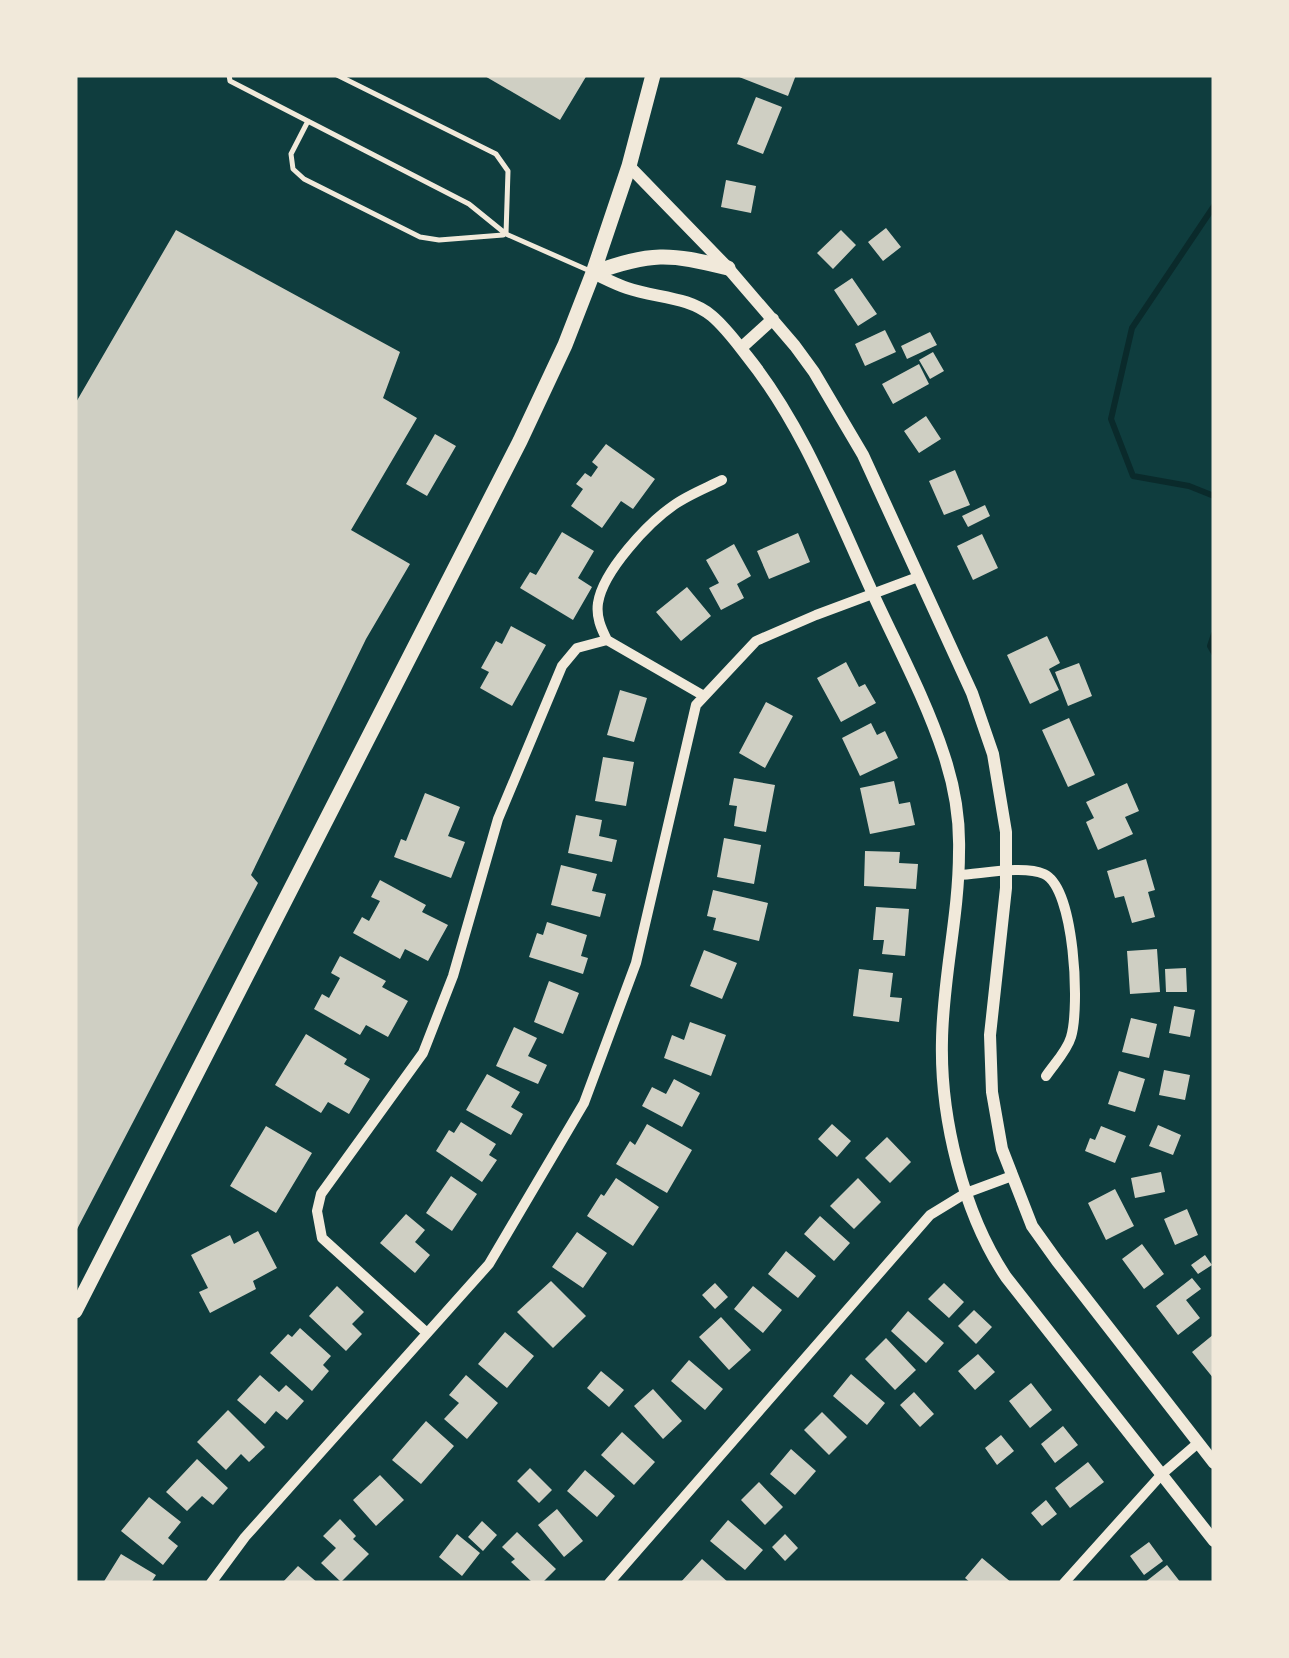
<svg xmlns="http://www.w3.org/2000/svg" width="1289" height="1658" font-family="'Source Sans 3',sans-serif">
<rect width="100%" height="100%" fill="#0f3d3e"/>
<g fill="none" stroke-linecap="round" stroke-linejoin="round">
<path stroke="#0a2a2b" stroke-width="6" d="M1214,206L1132,328L1111,419L1133,476L1189,486L1214,496
M1214,634L1210,646L1214,653"/>
</g>
<path fill="#cfcfc3" d="M483,75H587L560,120Z
M734,75H796L788,96Z
M756,97L782,107L763,154L737,144Z
M726,180L756,186L751,213L721,207Z
M886,228L901,247L883,261L868,242Z
M176,230L400,352L383,398L417,418L351,530L410,564L366,639L251,875L258,883L75,1233V404Z
M841,230L856,245L833,269L817,253Z
M852,278L877,314L858,326L834,290Z
M885,330L896,352L865,366L855,344Z
M930,332L937,345L907,359L901,346Z
M933,352L944,371L930,379L919,360Z
M919,364L929,384L893,404L882,384Z
M926,416L941,439L919,453L904,431Z
M435,434L456,446L427,496L406,484Z
M606,444L655,479L633,509L621,501L602,528L571,506L583,489L576,484L585,473L591,477L598,467L592,462Z
M955,470L970,505L944,515L929,481Z
M985,505L990,516L968,527L962,516Z
M562,532L594,551L578,578L592,587L573,620L520,588L530,572L536,575Z
M798,533L810,562L769,579L757,551Z
M982,534L998,568L973,580L957,546Z
M734,544L751,576L737,584L744,598L721,610L709,588L719,583L706,560Z
M687,587L711,616L681,641L656,612Z
M511,626L546,645L512,706L480,688L489,672L481,668L496,641L502,644Z
M1047,636L1060,663L1049,669L1059,690L1030,704L1007,655Z
M846,662L859,687L865,684L876,703L841,722L817,678Z
M1079,663L1092,696L1068,706L1055,672Z
M620,690L647,698L634,742L607,735Z
M766,702L793,716L765,768L739,753Z
M1069,718L1095,775L1068,787L1042,730Z
M871,723L877,735L885,731L898,758L860,776L842,738Z
M603,757L634,762L626,806L595,801Z
M734,778L775,785L766,832L734,826L737,806L729,805Z
M894,781L899,804L910,802L915,825L870,834L860,788Z
M1127,783L1139,811L1125,817L1133,834L1098,850L1086,822L1094,818L1086,802Z
M425,793L460,807L448,836L465,842L451,878L394,857L401,839L406,841Z
M576,815L602,820L599,836L617,840L612,862L568,853Z
M724,838L761,845L754,884L717,877Z
M865,851L900,852L899,863L918,864L916,889L864,886Z
M1146,859L1155,890L1148,892L1155,917L1132,923L1124,896L1115,898L1107,871Z
M561,865L597,874L592,891L606,894L600,917L551,905Z
M380,880L426,905L422,912L448,925L428,961L405,949L400,959L353,933L362,917L369,921L380,901L371,897Z
M713,890L768,903L759,941L713,930L716,918L707,916Z
M876,907L909,909L905,956L882,954L884,940H873Z
M547,922L587,935L581,956L588,958L583,974L529,957L537,933L543,935Z
M1157,949L1160,992L1130,994L1127,951Z
M704,950L737,963L722,999L690,986Z
M340,956L386,981L382,987L408,1001L388,1037L366,1025L360,1035L314,1009L322,994L329,998L340,978L331,973Z
M1186,968L1187,992H1166L1165,969Z
M859,969L893,973L890,997L902,998L899,1022L853,1016Z
M549,981L579,993L563,1034L534,1022Z
M1174,1006L1195,1010L1190,1037L1169,1033Z
M1131,1018L1157,1024L1149,1058L1122,1052Z
M690,1022L726,1035L711,1076L664,1058L672,1035L684,1040Z
M514,1027L537,1038L528,1056L547,1065L538,1084L496,1066Z
M306,1034L347,1059L344,1064L370,1079L349,1114L328,1102L321,1113L275,1085Z
M1164,1070L1190,1075L1185,1100L1159,1095Z
M1119,1071L1145,1079L1135,1112L1108,1104Z
M487,1074L520,1092L511,1107L523,1114L511,1135L466,1110Z
M674,1079L700,1093L682,1127L642,1106L652,1087L666,1094Z
M461,1122L496,1144L489,1155L497,1160L482,1182L436,1151L449,1130L454,1133Z
M647,1124L692,1150L667,1193L616,1164L630,1141L635,1145Z
M832,1124L851,1141L837,1157L818,1139Z
M1158,1125L1181,1135L1173,1155L1149,1146Z
M266,1126L312,1153L276,1213L230,1186Z
M1101,1126L1126,1136L1115,1163L1085,1151L1090,1138L1095,1140Z
M887,1137L911,1162L890,1183L865,1158Z
M1161,1172L1165,1192L1135,1198L1131,1178Z
M451,1176L477,1194L452,1231L426,1213Z
M616,1178L659,1207L633,1246L587,1216L601,1194L604,1196Z
M858,1178L881,1202L854,1229L830,1206Z
M1115,1189L1134,1226L1106,1240L1088,1203Z
M1187,1209L1198,1235L1175,1245L1164,1219Z
M406,1214L425,1230L415,1242L430,1255L415,1273L380,1243Z
M820,1216L850,1243L834,1261L804,1234Z
M258,1231L277,1268L253,1281L256,1289L210,1313L199,1292L208,1288L191,1255L230,1235L234,1244Z
M577,1232L607,1253L583,1288L552,1267Z
M1142,1244L1164,1274L1144,1289L1122,1259Z
M786,1251L816,1276L798,1298L768,1274Z
M1205,1255L1212,1265L1198,1274L1191,1265Z
M1192,1278L1201,1289L1186,1300L1200,1318L1178,1335L1156,1306Z
M551,1281L586,1316L553,1348L517,1312Z
M715,1283L728,1297L715,1309L702,1295Z
M944,1283L964,1302L949,1318L928,1299Z
M337,1286L364,1312L352,1324L362,1334L346,1351L309,1316Z
M753,1286L782,1310L763,1333L734,1309Z
M974,1310L992,1327L976,1344L958,1326Z
M908,1311L944,1343L926,1363L891,1331Z
M721,1317L751,1350L729,1370L699,1337Z
M300,1328L331,1356L323,1365L329,1371L312,1391L270,1353L288,1334L292,1337Z
M505,1332L534,1356L507,1388L478,1364Z
M1214,1334V1379L1192,1352Z
M886,1338L916,1370L895,1390L865,1359Z
M978,1354L995,1372L975,1390L958,1371Z
M689,1360L723,1389L705,1410L671,1381Z
M601,1371L624,1390L609,1407L587,1388Z
M851,1374L885,1403L867,1425L833,1396Z
M260,1375L279,1392L286,1385L304,1401L287,1420L276,1411L265,1424L237,1400Z
M466,1375L498,1403L467,1439L444,1419L459,1403L449,1395Z
M1031,1383L1052,1410L1030,1428L1009,1401Z
M653,1389L682,1421L663,1439L634,1406Z
M914,1392L934,1414L920,1427L900,1405Z
M228,1410L265,1447L249,1462L241,1454L226,1470L197,1442Z
M822,1412L847,1437L829,1455L804,1430Z
M426,1421L454,1446L421,1484L392,1460Z
M1063,1426L1078,1445L1055,1463L1041,1444Z
M622,1432L655,1462L634,1485L601,1455Z
M1001,1435L1014,1451L997,1465L985,1448Z
M791,1449L816,1471L795,1495L770,1474Z
M197,1459L228,1488L213,1505L202,1496L187,1511L166,1492Z
M1088,1462L1104,1482L1070,1508L1055,1488Z
M530,1468L552,1490L539,1503L517,1481Z
M585,1470L615,1496L597,1517L567,1491Z
M380,1475L404,1500L376,1526L353,1500Z
M759,1482L783,1507L765,1525L741,1500Z
M149,1497L181,1522L168,1538L178,1546L163,1565L121,1531Z
M1046,1500L1057,1514L1042,1526L1031,1513Z
M557,1509L583,1541L564,1557L538,1525Z
M340,1519L356,1536L353,1539L369,1554L341,1582L321,1563L336,1548L323,1536Z
M728,1520L763,1550L745,1570L710,1541Z
M482,1521L497,1535L483,1551L468,1537Z
M517,1532L556,1569L542,1583H533L511,1562L515,1559L502,1547Z
M457,1534L480,1553L462,1576L439,1557Z
M785,1534L798,1548L785,1561L772,1547Z
M1149,1542L1163,1561L1144,1575L1130,1556Z
M121,1554L156,1575L151,1583H103Z
M982,1558L1012,1583H971L965,1578Z
M702,1559L729,1583H680Z
M1167,1565L1181,1583H1144Z
M298,1566L318,1583H282Z"/>
<g fill="none" stroke-linecap="round" stroke-linejoin="round">
<path stroke="#f1e9da" stroke-width="5" d="M229,75L230,81L469,204L506,234L590,271
M337,75L496,154L508,171L506,234
M308,121L291,154L293,169L304,179L420,237L439,240L503,235"/>
<path stroke="#f1e9da" stroke-width="10" d="M704,696L607,640C601,628 596,617 598,603C603,571 648,523 674,505C688,495 706,488 722,480
M958,875C981,874 1024,865 1044,874C1075,888 1080,1008 1071,1037C1067,1051 1054,1064 1046,1076
M427,1333L322,1238L317,1211L321,1194L423,1053L453,976L498,819L562,666L577,648L607,640
M211,1583L245,1537L489,1264L584,1103L636,963L696,705L756,641L816,615L918,577
M609,1583L930,1215L966,1193L1012,1176
M1064,1583L1162,1474L1198,1443"/>
<path stroke="#f1e9da" stroke-width="12" d="M629,166L728,268L795,346L814,372L863,455L972,693L993,754L1006,832V888L990,1035L992,1092L1002,1149L1032,1226L1057,1261L1214,1463
M593,273C604,278 615,284 627,288C656,298 688,296 712,316C726,328 736,342 747,356C804,427 836,514 874,596C898,648 926,700 944,755C954,785 960,820 959,852C959,915 943,977 942,1040C940,1117 963,1213 1006,1277L1214,1541
M741,348L773,319"/>
<path stroke="#f1e9da" stroke-width="15" d="M593,273C651,252 669,253 728,268
M75,1311L520,441L565,345L593,273L629,166L653,75"/>
</g>
<rect width="1289" height="1658" fill="none" stroke="#f1e9da" stroke-width="155"/>
</svg>
